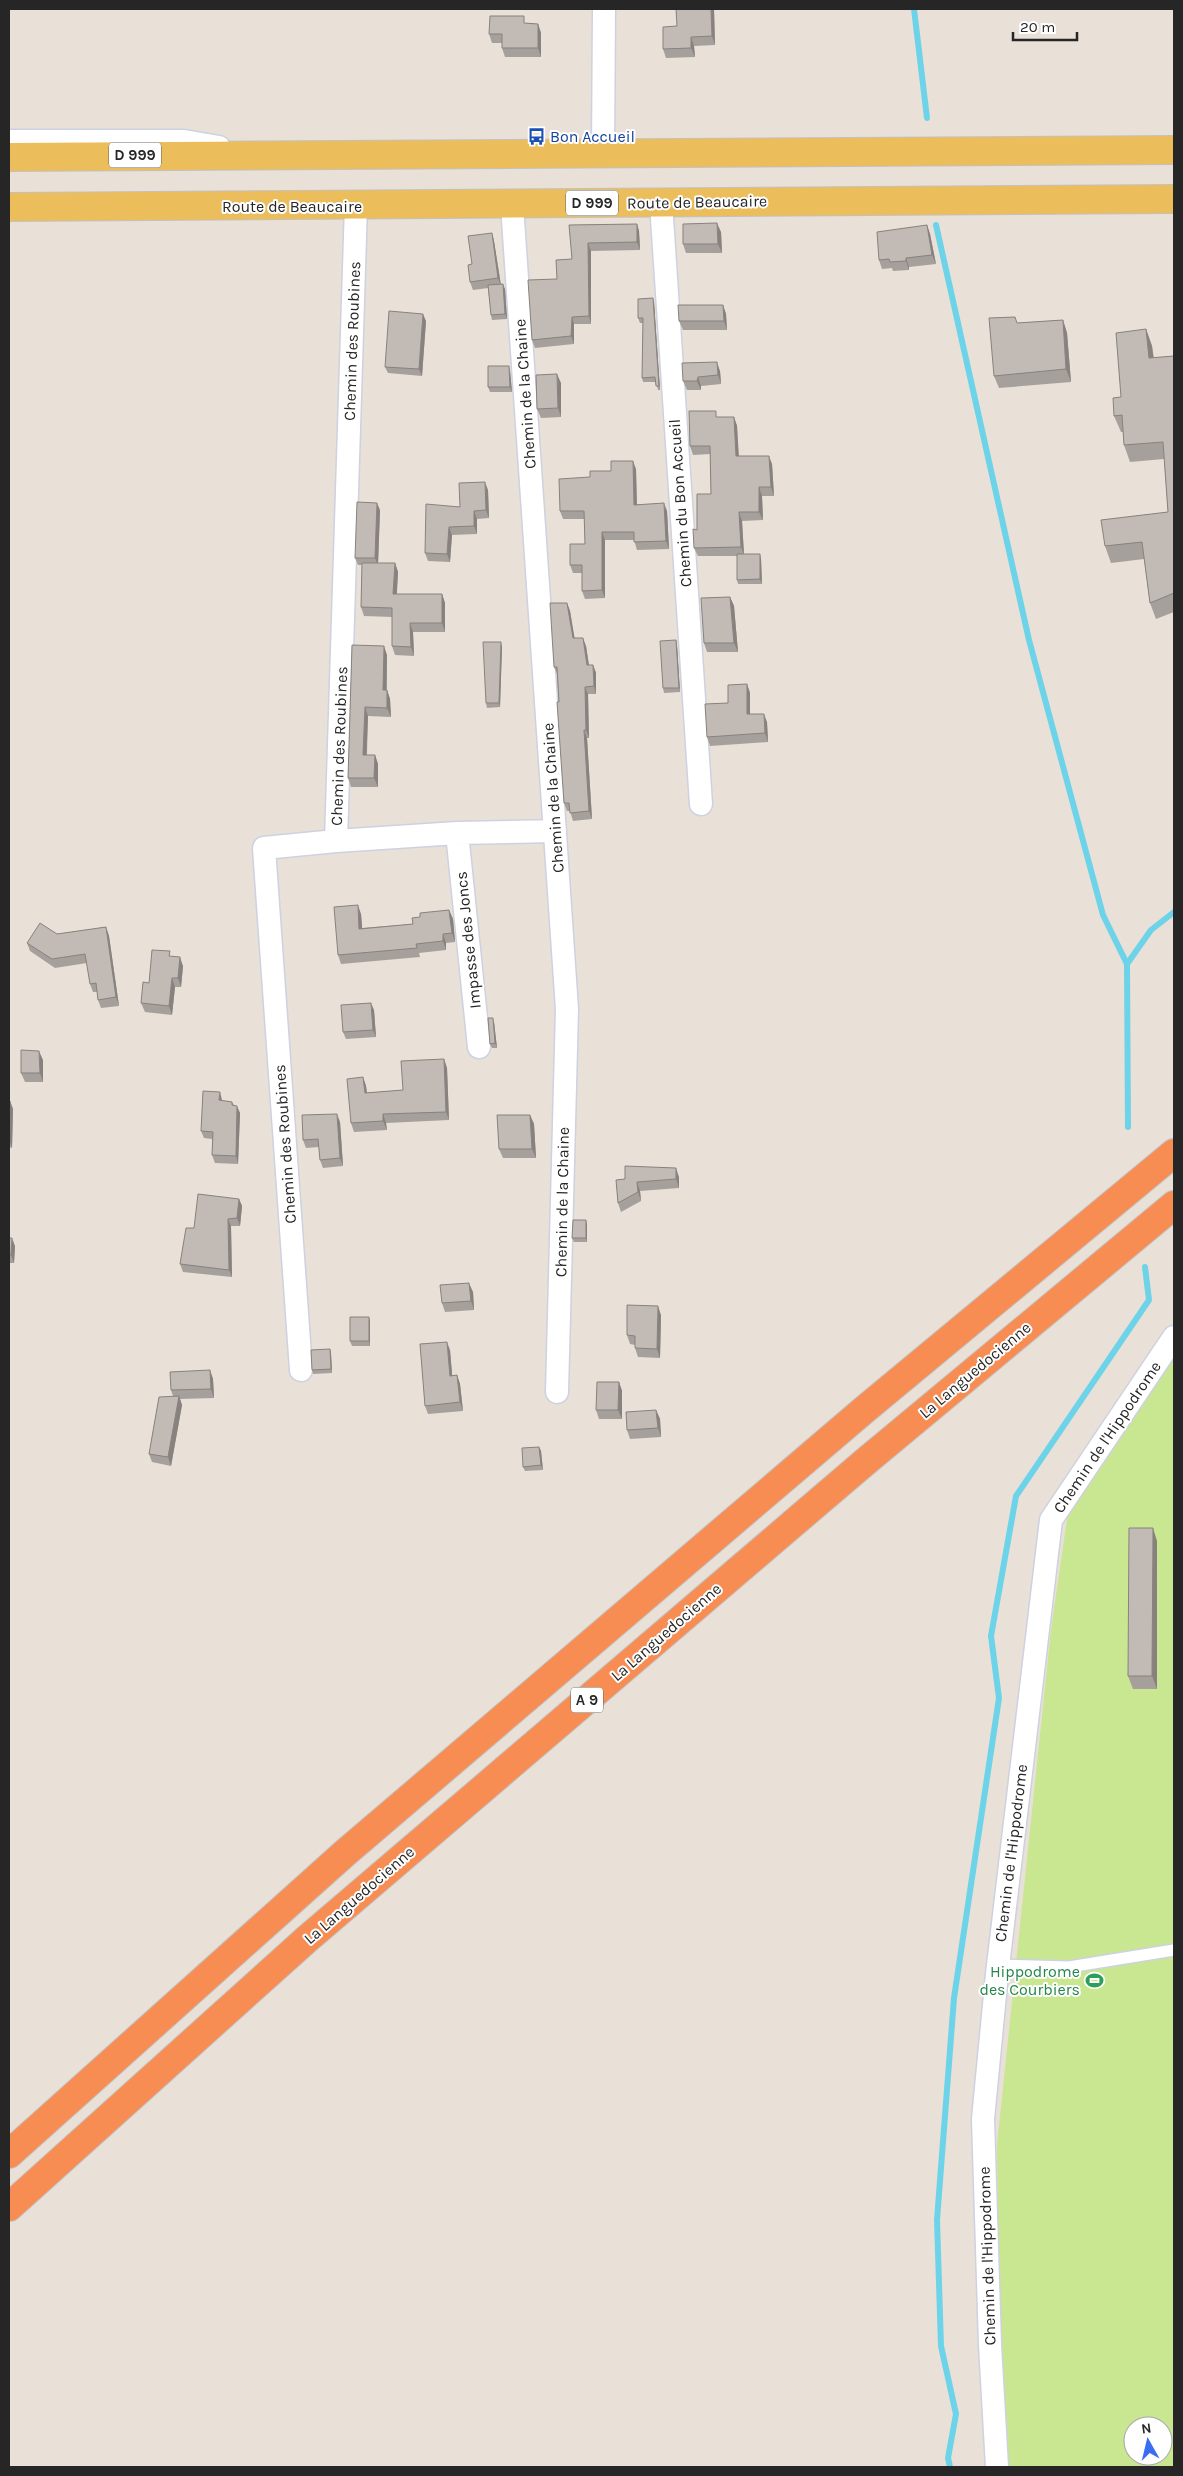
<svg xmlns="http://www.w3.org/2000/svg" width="1183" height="2476" font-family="Karla,sans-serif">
<rect width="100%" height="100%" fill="#e9e0d8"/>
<path fill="#c9e691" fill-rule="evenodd" d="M1174,1356V2467H1009L1000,2375L997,2145L1051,1630L1066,1526L1068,1513ZM1133,2426H1163V2456H1133Z"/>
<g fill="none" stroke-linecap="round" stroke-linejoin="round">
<path stroke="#6dd3e9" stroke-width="6" d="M914,9L927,118
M936,225L1029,640L1103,915L1127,964
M1128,1127L1127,964L1151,930L1174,912
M950,2467L948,2458L956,2414L941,2346L937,2220L954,1998L999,1698L991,1636L1016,1496L1149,1300L1145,1267"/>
<defs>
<path id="lane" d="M998,1965L1069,1967L1174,1950"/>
<path id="street" d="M9,141H184L219,147
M603,153L604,9
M661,203L701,804
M512,205L567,1009L557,1392
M457,833L479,1047
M336,841L457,833L555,831
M301,1370L264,848L336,841L356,205
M997,2467L990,2345L983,2119L997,1974L1051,1520L1174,1337"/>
<path id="primary" d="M9,157L1174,150
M9,207L1174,199"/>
<path id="highway" d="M9,2154L345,1853L864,1410L1174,1153
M9,2207L307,1939L865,1462L1174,1205"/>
</defs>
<use href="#lane" stroke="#cdd2e0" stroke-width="14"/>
<use href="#street" stroke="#cdd2e0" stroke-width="25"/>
<use href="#primary" stroke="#c2c2c2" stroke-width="30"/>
<use href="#highway" stroke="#c2c2c2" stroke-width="30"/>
<use href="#lane" stroke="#fff" stroke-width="11"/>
<use href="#street" stroke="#fff" stroke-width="22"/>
<use href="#primary" stroke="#ebbd5b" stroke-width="28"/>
<use href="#highway" stroke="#f88d54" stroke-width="28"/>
</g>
<path fill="#a6a09c" d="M676,9H714L715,45L694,46L695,57L666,58L663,49L677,26Z
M527,23L538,24L541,33V57H505L502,48V43H492L489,34Z
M637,224L639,231L640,250L591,251V324H574V344L535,348L532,340L557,279L572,259L569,225Z
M927,225L930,234L936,264L909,267V270L893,271L892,268L882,269L879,260Z
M721,232L722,253H686L683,244Z
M492,233L494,241L501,285L505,289L507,319L492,320L491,315L488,288L473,290L470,282L472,264Z
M654,302L660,390H658L656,382H643L642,378L643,323H640L638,318Z
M723,305L726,314L727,330H683L679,321Z
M1063,320L1067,333L1071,382L999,388L994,376L1017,323Z
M426,321L422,376L388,373L385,367Z
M1146,329L1152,346L1154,358L1174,356V612L1156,619L1150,603L1144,559L1111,563L1105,546L1168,512L1164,459L1130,462L1124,445L1123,432H1121L1114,416L1121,397Z
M510,371L512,392H490L488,387Z
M720,371L721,384L701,386V390H687L683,381Z
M561,383V417L541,418L537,409Z
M718,417H734L737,426L739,456L772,464L774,496H762L763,520L742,521L744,554L761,559L762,584H738L737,580V556H698L694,548L697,530L711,494L710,454L693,455L690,446Z
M636,469L637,504L667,511L669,549L637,550L634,540H605V598L585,599L582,591V573H573L570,565L585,544L584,519H563L560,511L590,477L611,471Z
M488,490L489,518L477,519V534L452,535L450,562L428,561L425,553L460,507Z
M380,510L378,563H395L398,572L397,594H442L445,603V632H413L414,656L395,655L392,646V617L364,616L361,607L362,565H358L355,558Z
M730,597L734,606L738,652H707L704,643Z
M567,603L570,611L574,638L586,646L589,665H593L596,673V694H588L589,738H587L592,819L573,821L570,811H567L564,803L557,674L554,667Z
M676,640L677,645L680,692L664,693L663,688Z
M352,645L387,655V690L390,699L391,717L368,716L367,755H375L378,764V787H351L348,778Z
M502,647L500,707L487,708L486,703Z
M747,684L750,693V714L767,722L768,742L710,746L707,737L728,703Z
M449,910L453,919L455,942L446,943V950L419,953L420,957L341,964L338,955L361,914L362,928L413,924L420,917Z
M106,927L109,936L119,1006L101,1008L98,1000L97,992H93L90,984L87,963L55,968L30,951L27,943L57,934Z
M171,957L183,966L181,987H175L172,1015L145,1012L141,1003L149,983Z
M374,1010L376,1037L346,1039L343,1032Z
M494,1022L497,1048H492L490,1044Z
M444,1059L447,1068L449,1120L386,1123L387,1130L354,1132L351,1123L363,1077L366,1086L367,1093L403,1090Z
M43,1060V1082H25L21,1073Z
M9,1101H10L13,1109L12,1148L9,1147Z
M222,1101L232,1102L234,1105L240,1113L238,1164L215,1163L212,1155V1139L204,1138L201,1131Z
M530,1115L534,1124L536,1158H503L499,1149Z
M340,1122L343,1166L323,1168L320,1160L319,1147L306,1148L303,1140Z
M679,1177V1188L640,1191L641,1201L621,1212L618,1203L616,1180Z
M239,1199L242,1206L240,1226H231L232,1277L183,1272L180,1264L194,1228Z
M587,1224V1242H574L572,1238Z
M9,1238L15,1246L14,1263H9Z
M473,1292L474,1310L445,1312L442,1303Z
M661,1315L660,1358L638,1357L635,1348V1345L630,1344L627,1335Z
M370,1321V1346H352L350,1341Z
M330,1349L331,1353L332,1373L313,1374L312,1370Z
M450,1350L452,1376L457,1375L460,1384L463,1411L428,1414L425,1406Z
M210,1370L213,1379L214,1398L180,1399L182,1405L171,1466L152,1462L149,1454L173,1396L171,1390Z
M619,1382L622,1391V1419H599L596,1410Z
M656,1410L660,1419L661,1437L630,1439L627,1430Z
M539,1447L541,1451L543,1470L525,1471L523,1467Z
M1157,1541V1689H1133L1128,1676Z"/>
<path fill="#87827f" d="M711,9H714L715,45L712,36Z
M538,24L541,33V57L538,48Z
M691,37L694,46L695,57L691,48Z
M717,223L721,232L722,253L718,244Z
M637,224L639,231L640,250L637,242Z
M927,225L930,234L936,264L932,255Z
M492,233L494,241L501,286L498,278Z
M588,243L591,251V324L589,316Z
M906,258L909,267V270L906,261Z
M503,284L505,289L507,319L505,314Z
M653,298L654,302L660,390L659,386Z
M723,305L726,314L727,330L724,321Z
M423,314L426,321L422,376L419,369Z
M572,317L574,324V344L571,336Z
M1063,320L1067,333L1071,382L1066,369Z
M1146,329L1152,346L1155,374L1149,358Z
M717,362L720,371L721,384L718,375Z
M509,366L510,371L512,392L510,387Z
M557,374L561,383V417L558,408Z
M698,377L701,386V390L697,381Z
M734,417L737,426L739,465L736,456Z
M769,456L772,464L774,496L771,487Z
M633,461L636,469L637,513L634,505Z
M485,482L488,490L489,518L486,510Z
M759,487L762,496L763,520L759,512Z
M377,503L380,510L378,566L375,558Z
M664,503L667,511L669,549L666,541Z
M474,511L477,519V534L474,526Z
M739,512L742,521L744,555L741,547Z
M449,527L452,535L450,562L447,554Z
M602,532L605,540V598L602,590Z
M760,554L761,559L762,584L760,579Z
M395,563L398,572L396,603L393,594Z
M442,594L445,603V632L442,623Z
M730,597L734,606L738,652L734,643Z
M567,603L570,611L576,646L573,638Z
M410,623L413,632L414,656L411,647Z
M583,638L586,646L590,673L587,665Z
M676,640L677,645L680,692L679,688Z
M501,642L502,647L500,707L499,703Z
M384,646L387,655L386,699L383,690Z
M593,665L596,673V694L594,686Z
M747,684L750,693V722L747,714Z
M585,687L588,694L589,738L586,730Z
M387,690L390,699L391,717L387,708Z
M365,707L368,716L366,764L363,755Z
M764,714L767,722L768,742L765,733Z
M584,730L587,738L592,819L589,811Z
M375,755L378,764V787L374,778Z
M358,905L361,914L363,938L359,929Z
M449,910L453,919L455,942L452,933Z
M106,927L109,936L119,1006L116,997Z
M443,934L446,943V950L443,941Z
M180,957L183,966L181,987L178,978Z
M172,978L175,987L172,1015L169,1006Z
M371,1003L374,1010L376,1037L373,1030Z
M493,1018L494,1022L497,1048L495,1043Z
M39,1051L43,1060V1082L40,1073Z
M444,1059L447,1068L449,1120L446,1112Z
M363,1077L366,1086L368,1102L365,1093Z
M220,1092L222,1100V1108L219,1100Z
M10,1101L13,1109L12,1148L9,1139Z
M237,1106L240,1113L238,1164L236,1156Z
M337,1114L340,1122L343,1166L340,1158Z
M383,1114L386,1123L387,1130L383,1121Z
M530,1115L534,1124L536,1158L532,1149Z
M676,1168L679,1177V1188L676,1179Z
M637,1182L640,1191L641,1201L638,1192Z
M239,1199L242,1206L240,1226L237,1218Z
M228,1219L231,1226L232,1277L229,1270Z
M586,1220L587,1224V1242L586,1238Z
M12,1238L15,1246L14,1263L11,1255Z
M469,1283L473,1292L474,1310L471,1301Z
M658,1306L661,1315L660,1358L657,1349Z
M369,1317L370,1321V1346L369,1341Z
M447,1342L450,1350L453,1385L450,1376Z
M330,1349L331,1353L332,1373L331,1369Z
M210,1370L213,1379L214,1398L211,1389Z
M457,1375L460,1384L463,1411L460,1402Z
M619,1382L622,1391V1419L618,1410Z
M179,1396L182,1405L171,1466L168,1457Z
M656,1410L660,1419L661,1437L658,1428Z
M539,1447L541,1451L543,1470L541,1465Z
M1153,1528L1157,1541V1689L1152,1676Z"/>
<path fill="#c1bab5" stroke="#87827f" d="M676,9H711L712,36L691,37V48L663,49V27L677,26Z
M490,16H524V23L538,24V48H502V34H489Z
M717,223L718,244H683V224Z
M637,224V242L588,243L589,316L572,317L571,336L532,340L528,280L557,279L556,260L572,259L569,225Z
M927,225L932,255L906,258V261L890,262L889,259L879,260L877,232Z
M492,233L498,278L470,282L468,265L472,264L468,236Z
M503,284L505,314L491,315L488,285Z
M653,298L659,386H656L655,377L642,378L643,318H638V299Z
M678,305H723L724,321H679Z
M389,311L423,314L419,369L385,367Z
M1015,317L1017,323L1063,320L1066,369L994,376L989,318Z
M1146,329L1149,358L1174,356V593L1150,603L1142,542L1105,546L1101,520L1168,512L1163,442L1124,445L1122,415L1114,416L1113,398L1121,397L1116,333Z
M717,362L718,375L698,377L697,381H683L682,363Z
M488,366H509L510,387H488Z
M557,374L558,408L537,409L536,375Z
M689,411H716V417H734L736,456H769L771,487H759V512H739L741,547L694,548L693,529L697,530V494H711L710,446H690Z
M611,461H633L634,505L664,503L666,541L634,542V532H602V590L582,591V565H570V544H585L584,511H560L559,479L590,477V471H611Z
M485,482L486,510L474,511V526L449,527L447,554L425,553L426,504L460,507L459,483Z
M357,502L377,503L375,558H355Z
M737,554H760V579L737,580Z
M362,563H395L393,594H442V623H410L411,647L392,646V608L361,607Z
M730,597L734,643H704L701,598Z
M550,603H567L573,638H583L587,665H593L594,686L585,687L586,730H584L589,811L570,813L569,803H564L557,702H559L557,667H554Z
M676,640L679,688H663L660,641Z
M483,642H501L499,703H486Z
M352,645L384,646L383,690H387V708L365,707L363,755H375L374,778H348Z
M747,684V714H764L765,733L707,737L705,704L728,703V685Z
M358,905L359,929L413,924L412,918L420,917V913L449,910L452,933L443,934V941L416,944L417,948L338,955L334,907Z
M40,923L57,934L106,927L116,997L98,1000L96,983L90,984L85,954L52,959L27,943Z
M152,950L170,951L169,956L180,957L178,978H172L169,1006L141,1003L143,982L149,983Z
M371,1003L373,1030L343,1032L341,1005Z
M488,1018H493L495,1043L490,1044Z
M21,1050L39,1051L40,1073H21Z
M444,1059L446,1112L383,1114V1121L351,1123L347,1079L363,1077L365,1093L403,1090L401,1061Z
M203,1091L220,1092L219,1100L232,1102V1105L237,1106L236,1156L212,1155L213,1132L201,1131Z
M9,1101H10L9,1139Z
M337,1114L340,1158L320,1160L318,1139L303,1140L302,1115Z
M497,1115H530L532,1149H499Z
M625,1166L676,1168V1179L637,1182L638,1192L618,1203L616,1180L625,1179Z
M198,1194L239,1199L237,1218L228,1219L229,1270L180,1264L186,1228H194Z
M573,1220H586V1238H572Z
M9,1238H12L11,1255H9Z
M469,1283L471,1301L442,1303L440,1285Z
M627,1305L658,1306L657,1349L635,1348V1336L627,1335Z
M350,1317H369V1341H350Z
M447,1342L450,1376L457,1375L460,1402L425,1406L420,1344Z
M330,1349L331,1369L312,1370L311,1350Z
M210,1370L211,1389L171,1390L170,1372Z
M597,1382H619L618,1410H596Z
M179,1396L168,1457L149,1454L159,1397Z
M656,1410L658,1428L627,1430L626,1412Z
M539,1447L541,1465L523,1467L522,1448Z
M1129,1528H1153L1152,1676H1128Z"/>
<defs>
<symbol id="bus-bare" viewBox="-9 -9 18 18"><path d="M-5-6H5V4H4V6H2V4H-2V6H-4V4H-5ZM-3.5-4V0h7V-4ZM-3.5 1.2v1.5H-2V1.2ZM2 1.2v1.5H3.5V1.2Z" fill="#1a4fb4" stroke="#fff" stroke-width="2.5" paint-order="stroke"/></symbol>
<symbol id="stadium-bare" viewBox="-9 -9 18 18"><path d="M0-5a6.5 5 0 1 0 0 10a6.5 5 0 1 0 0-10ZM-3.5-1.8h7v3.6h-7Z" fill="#2e9e5b" stroke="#fff" stroke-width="2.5" paint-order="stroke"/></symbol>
</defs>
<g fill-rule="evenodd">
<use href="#bus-bare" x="524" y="124" width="25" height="25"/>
<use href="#stadium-bare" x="1082" y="1968" width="25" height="25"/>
</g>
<g text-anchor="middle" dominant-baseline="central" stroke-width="4" stroke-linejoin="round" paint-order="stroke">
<g fill="#fff" stroke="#676767" stroke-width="1">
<rect x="109" y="142.5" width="52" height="25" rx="4"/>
<rect x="566" y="190.5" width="52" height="25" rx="4"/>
<rect x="571" y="1687.5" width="32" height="25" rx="4"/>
</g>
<g font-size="15" font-weight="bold" fill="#262626">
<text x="135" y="155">D 999</text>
<text x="592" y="203">D 999</text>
<text x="587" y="1700">A 9</text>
</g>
<g font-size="16" fill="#164399" stroke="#fff" text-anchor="start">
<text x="550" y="136">Bon Accueil</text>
</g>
<g font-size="16" fill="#262626" stroke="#fff">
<text transform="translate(697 202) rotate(-1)">Route de Beaucaire</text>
<text x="292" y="206">Route de Beaucaire</text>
<text transform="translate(352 341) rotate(-88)">Chemin des Roubines</text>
<text transform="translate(525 394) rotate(-94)">Chemin de la Chaine</text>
<text transform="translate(680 503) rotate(-94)">Chemin du Bon Accueil</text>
<text transform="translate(339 746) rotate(-88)">Chemin des Roubines</text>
<text transform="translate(553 798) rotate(-94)">Chemin de la Chaine</text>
<text transform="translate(468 940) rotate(-96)">Impasse des Joncs</text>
<text transform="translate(285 1144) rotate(-94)">Chemin des Roubines</text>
<text transform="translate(562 1202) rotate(-89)">Chemin de la Chaine</text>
<text transform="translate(975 1370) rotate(-40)">La Languedocienne</text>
<text transform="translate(1107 1437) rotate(-56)">Chemin de l'Hippodrome</text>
<text transform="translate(666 1632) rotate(-41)">La Languedocienne</text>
<text transform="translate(1011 1853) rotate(-83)">Chemin de l'Hippodrome</text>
<text transform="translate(359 1895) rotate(-41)">La Languedocienne</text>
<text transform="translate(987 2256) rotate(-92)">Chemin de l'Hippodrome</text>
</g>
<g font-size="16" fill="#27864d" stroke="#fff" text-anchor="end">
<text x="1080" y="1971">Hippodrome<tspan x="1080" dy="18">des Courbiers</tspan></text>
</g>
</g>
<rect width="1183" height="2476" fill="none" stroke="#262626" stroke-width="20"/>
<g transform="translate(1148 2441) rotate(352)"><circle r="24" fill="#ffffff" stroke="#a8a8a8"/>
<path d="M0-4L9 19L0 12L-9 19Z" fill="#3b6df3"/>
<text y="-8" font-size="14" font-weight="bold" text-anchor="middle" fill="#262626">N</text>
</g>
<path d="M1013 32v8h64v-8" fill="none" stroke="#262626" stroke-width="2.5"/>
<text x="1020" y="32" font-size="15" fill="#262626" stroke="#ffffff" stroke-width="4" paint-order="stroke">20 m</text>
</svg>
